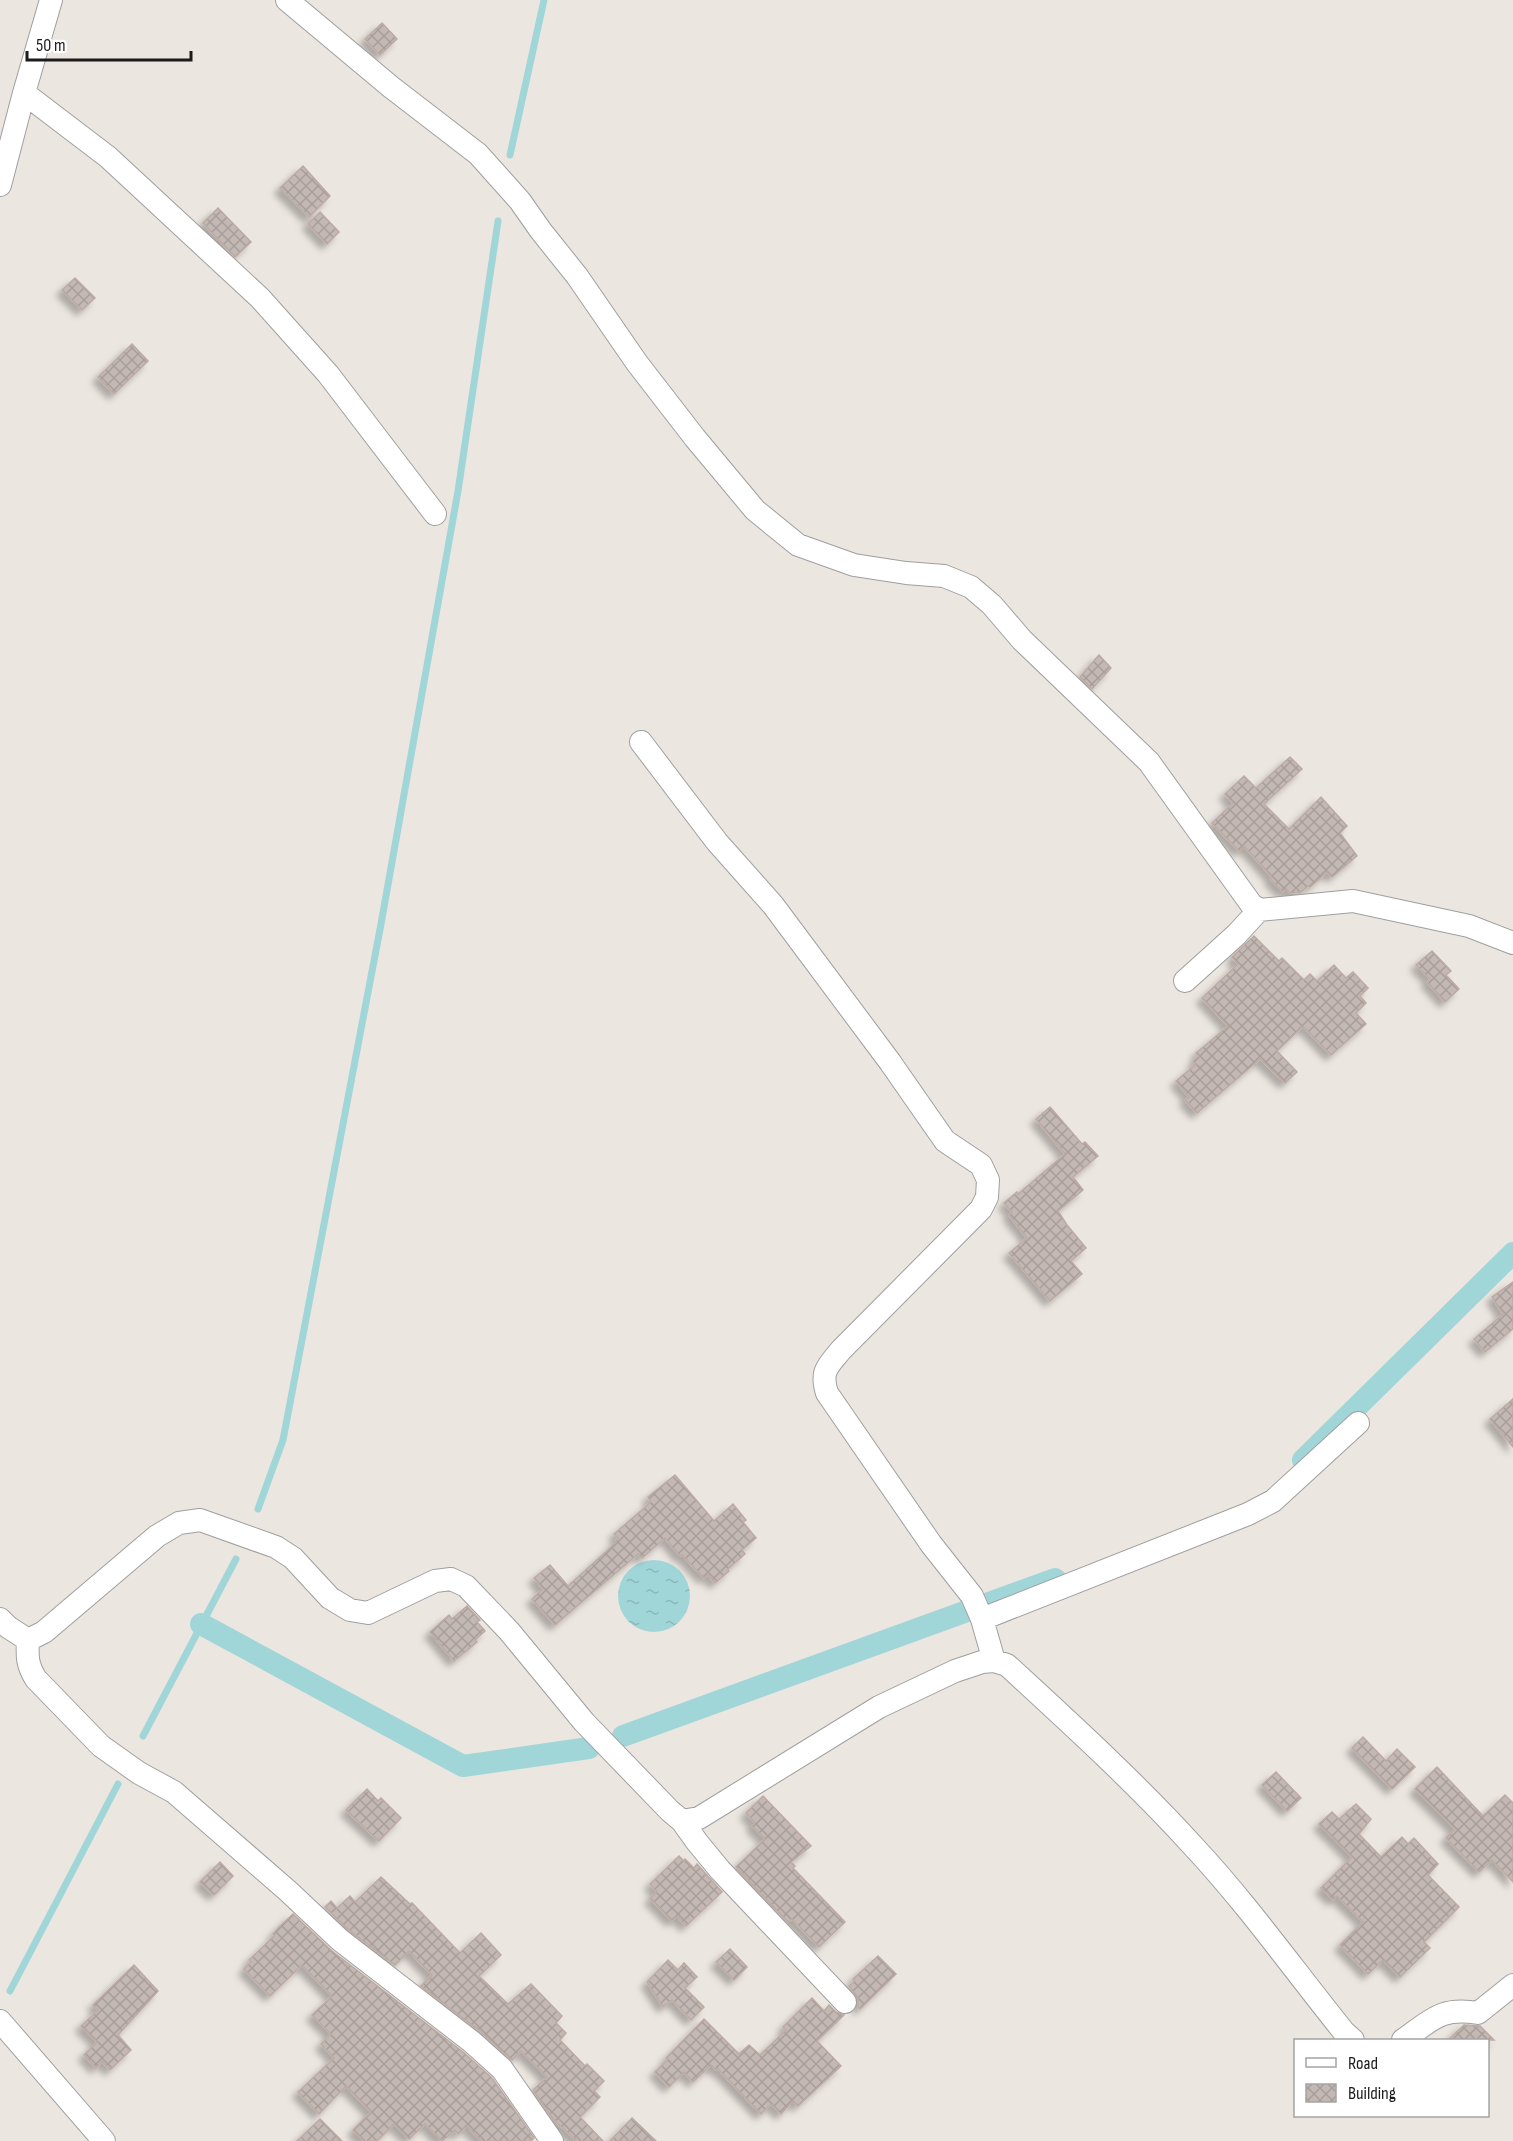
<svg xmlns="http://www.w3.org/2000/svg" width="1513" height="2141" font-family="'Sofia Sans Condensed',sans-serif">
<defs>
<pattern id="water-ripples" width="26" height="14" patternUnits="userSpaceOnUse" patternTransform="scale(1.5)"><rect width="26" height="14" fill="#a1d6d9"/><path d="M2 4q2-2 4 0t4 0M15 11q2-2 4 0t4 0" fill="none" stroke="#8ab7ba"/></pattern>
<pattern id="building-cross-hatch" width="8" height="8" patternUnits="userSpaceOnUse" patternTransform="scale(1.5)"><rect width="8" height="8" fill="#c3b8b4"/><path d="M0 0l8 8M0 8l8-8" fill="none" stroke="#a79e9a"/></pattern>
<filter id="shadow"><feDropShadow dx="-5.5" dy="5.5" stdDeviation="3" flood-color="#0004"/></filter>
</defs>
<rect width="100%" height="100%" fill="#ece6e0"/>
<path fill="url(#water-ripples)" d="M618 1596a36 36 0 1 1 72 0a36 36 0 1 1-72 0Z"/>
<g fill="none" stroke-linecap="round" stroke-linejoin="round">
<path stroke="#a1d6d9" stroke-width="7" d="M510,155L544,0
M258,1509L283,1440L381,924L458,491L498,221
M143,1736L236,1559
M10,1991L118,1784"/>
<path stroke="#a1d6d9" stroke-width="22" d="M1303,1460L1513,1253
M201,1624L463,1766L589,1748
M623,1736L1055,1579"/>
</g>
<path fill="url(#building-cross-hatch)" stroke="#bdaaa3" stroke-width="1.5" filter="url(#shadow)" d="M382,23L397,39L380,55L365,39Z
M303,166L330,196L309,217L280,188Z
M218,208L251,242L235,257L203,223Z
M320,212L339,232L327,244L308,224Z
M75,278L95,298L82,310L62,290Z
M132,344L148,361L114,394L98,377Z
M1099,655L1111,668L1092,689L1080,677Z
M1290,757L1302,769L1264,804L1289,829L1321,797L1347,826L1340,833L1357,856L1332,877L1327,872L1310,887L1308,886L1301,892L1290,893L1286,889L1283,892L1270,879L1272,877L1244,846L1239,851L1212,823L1233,803L1225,794L1244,776L1256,788Z
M1254,936L1279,961L1282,958L1304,980L1310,974L1317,981L1334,965L1346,978L1353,972L1368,988L1360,996L1366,1003L1356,1013L1366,1024L1331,1055L1303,1026L1277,1051L1297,1072L1285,1083L1260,1059L1197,1113L1185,1100L1189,1097L1176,1081L1196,1064L1193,1061L1199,1056L1196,1053L1228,1026L1202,998L1238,964L1232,957Z
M1432,951L1451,971L1446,975L1459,989L1445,1002L1427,982L1430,979L1416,965Z
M1050,1107L1082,1144L1085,1142L1098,1156L1073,1177L1083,1190L1058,1211L1067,1225L1086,1248L1071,1261L1082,1274L1050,1301L1009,1253L1027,1238L1009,1215L1012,1212L1004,1203L1017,1192L1018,1194L1065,1154L1036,1119Z
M1513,1282V1329L1485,1352L1474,1339L1503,1314L1492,1297Z
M1513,1399V1447L1490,1419Z
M675,1475L714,1521L733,1504L746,1520L743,1522L756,1538L742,1550L745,1554L728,1569L729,1571L715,1583L708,1575L704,1578L682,1555L680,1556L665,1538L642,1558L638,1554L555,1625L532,1599L543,1589L534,1578L550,1565L568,1586L611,1547L618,1538L614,1534L651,1502L648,1497Z
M467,1606L480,1620L477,1622L485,1631L475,1640L477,1642L454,1661L430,1632L449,1615L452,1619Z
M1363,1737L1386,1761L1397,1749L1415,1767L1392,1789L1352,1748Z
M1437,1767L1483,1816L1505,1795L1513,1803V1882L1492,1860L1479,1872L1446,1838L1455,1829L1415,1789Z
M1276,1772L1301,1798L1287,1811L1262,1785Z
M367,1789L378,1801L381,1798L401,1818L379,1841L346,1810Z
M763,1796L811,1846L791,1862L795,1866L793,1868L845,1922L819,1947L792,1919L788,1922L736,1867L765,1839L752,1826L755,1823L746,1813Z
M1356,1804L1371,1819L1359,1834L1381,1857L1402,1837L1408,1844L1414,1838L1438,1864L1428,1875L1459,1907L1424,1942L1430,1948L1400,1977L1383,1960L1368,1974L1340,1945L1363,1922L1337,1896L1333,1900L1321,1888L1352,1857L1319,1824L1332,1812L1339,1819Z
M679,1856L684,1861L685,1859L694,1868L697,1864L722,1892L686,1926L677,1916L672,1921L650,1898L657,1892L650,1884Z
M220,1862L233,1876L214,1895L200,1882Z
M381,1877L410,1904L412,1903L460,1953L481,1933L501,1955L479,1976L508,2004L531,1984L562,2016L556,2023L566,2033L560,2040L585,2066L587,2064L604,2081L594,2091L600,2097L580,2117L603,2141H577L553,2119L533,2090L547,2077L521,2051L512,2060L480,2031L421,1986L432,1975L409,1951L395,1965L349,1930L325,1907L331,1901L337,1908L350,1896L355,1902Z
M293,1914L332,1951L463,2052L492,2078L534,2138L531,2141H481L467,2126L458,2134L455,2130L442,2141L425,2124L409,2139L394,2124L377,2141H364L353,2130L371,2112L346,2086L319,2114L298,2092L334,2058L321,2044L331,2034L312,2015L332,1996L302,1965L270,1996L244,1969L251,1962L249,1960L274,1936L273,1934L279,1927Z
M730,1949L747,1967L734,1980L716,1962Z
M878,1956L896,1974L860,2009L858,2007V1998L849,1986L855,1981L853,1979Z
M668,1960L678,1970L684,1963L697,1977L685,1988L704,2007L691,2020L672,2000L663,2007L647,1982Z
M134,1965L158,1991L118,2035L131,2050L110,2070L102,2061L96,2068L84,2055L97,2042L81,2026L98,2010L93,2005Z
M812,1998L824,2011L829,2005L836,2012L844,2015L817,2041L841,2066L798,2106L793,2101L781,2114L771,2104L761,2114L718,2069L716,2070L711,2065L693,2082L684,2072L669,2087L655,2072L668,2059L666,2058L704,2019L739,2054L749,2045L760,2055L786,2030L783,2027Z
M1464,2025L1480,2026L1494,2040H1448Z
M632,2118L656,2141H610Z
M320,2119L342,2141H297Z"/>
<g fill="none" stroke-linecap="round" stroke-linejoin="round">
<defs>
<path id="minor" d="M287,0L391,87L478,154L520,201L541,231L577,276L637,363L695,438L755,510L798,545L854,565L906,573L944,576L971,587L992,605L1022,640L1149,762L1251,904L1259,910L1353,901L1469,926L1513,943
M24,93L108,157L260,298L328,374L435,514
M0,185L24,93L51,0
M641,742L717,842L773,905L890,1062L945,1141L981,1165L988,1180L987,1197L981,1209L841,1350C828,1366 820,1371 827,1393L931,1544L972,1596L982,1619L994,1661
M1185,981L1236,935L1259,910
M0,1619L8,1627L28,1640L44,1632L157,1536L179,1523L200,1520L276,1547L293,1558L330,1598L350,1610L368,1613L435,1581L451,1579L466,1586L509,1631L584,1722L670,1811L682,1821L699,1818L879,1707L955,1671L982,1662L994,1661L1007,1665C1071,1724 1136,1783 1194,1847C1248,1905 1294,1970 1344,2032L1353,2040
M982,1619L1248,1514L1273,1501L1358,1423
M28,1640C27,1656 27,1665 36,1679L101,1746L139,1773L174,1792L288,1891L340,1940L472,2042L502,2069L552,2141
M682,1821L697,1842L720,1870L845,2002
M0,2021L104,2141
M1403,2040C1432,2020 1440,2007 1478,2013L1513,1985"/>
</defs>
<use href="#minor" stroke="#9f9f9f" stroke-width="24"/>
<use href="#minor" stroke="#fff" stroke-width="22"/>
</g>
<rect x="1294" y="2039" width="195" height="78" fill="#ffffff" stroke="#a4a4a4" stroke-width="1.5"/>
<rect x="1306" y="2058" width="30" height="9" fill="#ffffff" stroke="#a4a4a4" stroke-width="1.5"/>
<text x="1348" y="2069" font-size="18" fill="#1b1b1b">Road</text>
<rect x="1306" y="2084" width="30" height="18" fill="url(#building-cross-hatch)" stroke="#a4a4a4" stroke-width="1.5"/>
<text x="1348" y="2099" font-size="18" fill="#1b1b1b">Building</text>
<path d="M27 51v9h164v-9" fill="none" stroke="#1b1b1b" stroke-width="3"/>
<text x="36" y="51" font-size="18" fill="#1b1b1b" stroke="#ffffff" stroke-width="4.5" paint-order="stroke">50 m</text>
</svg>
